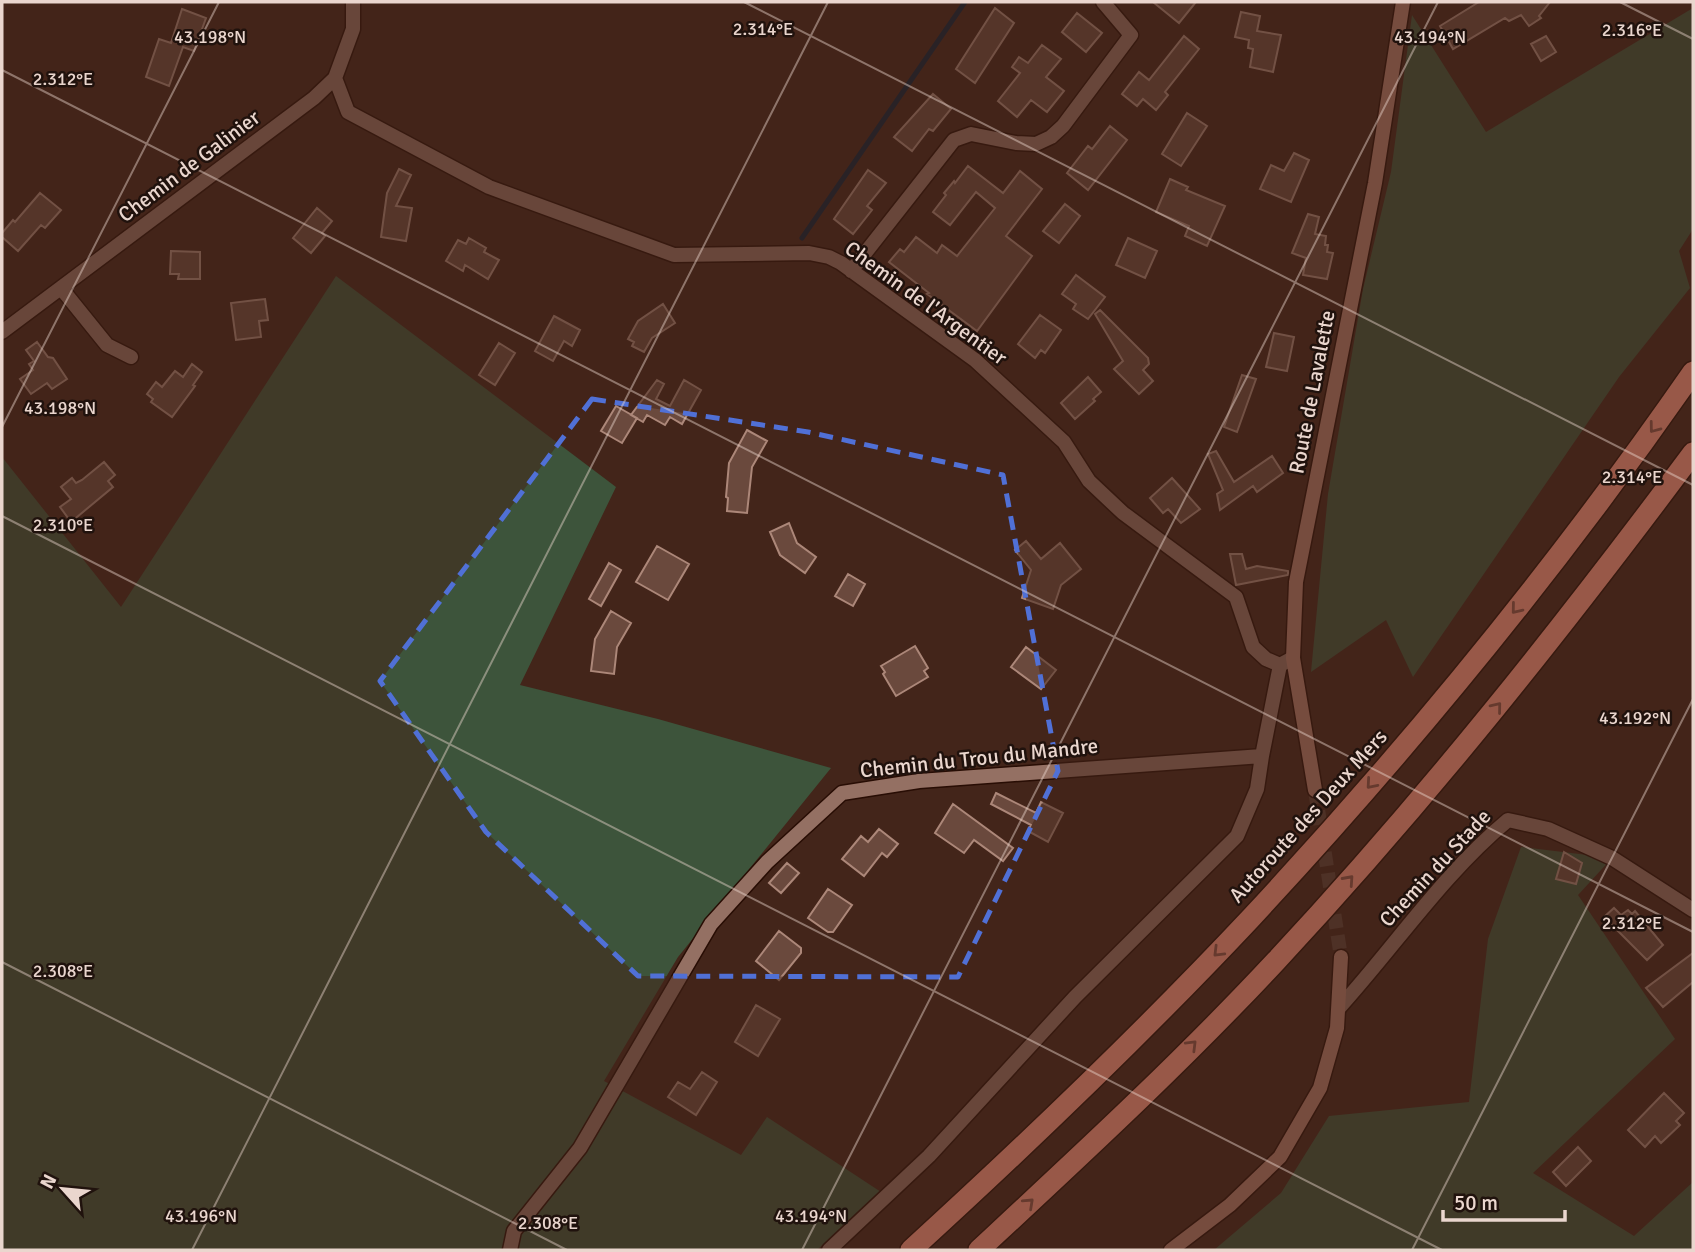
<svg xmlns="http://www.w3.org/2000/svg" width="1695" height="1252" font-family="Signika,sans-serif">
<rect width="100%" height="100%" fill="#43251a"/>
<path fill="#3d543b" d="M1693,8V229L1679,251L1690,288L1619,377L1413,677L1386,620L1311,672L1328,494L1363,289L1391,172L1412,15L1486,132Z
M336,276L616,487L520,685L658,719L831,768L678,957L604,1081L741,1155L767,1117L881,1192L817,1250H2V457L121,607Z
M1521,847L1612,858L1578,895L1675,1039L1533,1173L1634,1236L1693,1182V1250H1214L1281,1193L1329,1116L1469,1102L1488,939Z"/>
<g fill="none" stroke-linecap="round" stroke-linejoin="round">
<path stroke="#0b2036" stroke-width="5" d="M802,238L965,2"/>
</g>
<path fill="#6a493d" stroke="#ac8779" stroke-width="2" d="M1153,2H1196L1179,23Z
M1479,2H1550L1539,16L1541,18L1529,26L1521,15L1509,21L1505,18L1453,49L1440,26Z
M995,8L1014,23L975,83L956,69Z
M182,9L206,18L194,51L183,47L169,86L146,77L159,39L171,43Z
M1241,12L1260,16L1257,31L1281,35L1273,72L1250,67L1253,49L1248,48L1249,40L1235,37Z
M1077,13L1102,33L1086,52L1062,32Z
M1184,36L1199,49L1165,92L1168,95L1156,110L1143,99L1137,106L1122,94L1139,72L1149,80Z
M1546,36L1556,52L1541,61L1531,44Z
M1042,45L1061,59L1046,77L1064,91L1047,112L1031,100L1017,117L998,101L1020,73L1012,67L1019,57L1028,63Z
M933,94L951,109L933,131L929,129L912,151L894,137Z
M1187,113L1207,126L1181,166L1162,154Z
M1110,126L1127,140L1088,190L1067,173L1088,146L1092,149Z
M1294,153L1309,160L1291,202L1260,189L1271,165L1284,171Z
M968,166L1003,193L1020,171L1042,189L1006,236L1032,256L977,331L927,294L929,293L889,262L900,249L904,252L916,237L937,253L942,245L957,256L995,208L976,192L950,225L933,212L946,195L944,193L954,181L955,183Z
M399,169L411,175L396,206L412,208L406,241L381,237L387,193Z
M868,170L886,183L867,206L872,210L853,234L834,219Z
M1170,179L1188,187L1186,190L1225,206L1207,246L1185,236L1189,226L1156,212Z
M40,193L61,210L45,228L41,225L18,251L2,237V233L13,220L15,222Z
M1065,204L1080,216L1059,243L1043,231Z
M317,208L332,221L322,233L325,236L311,253L293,238Z
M1308,214L1319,217L1315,234L1326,236L1325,245H1328L1327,252L1333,253L1327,279L1303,275L1306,258L1292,253Z
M469,238L486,248L484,252L499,260L488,279L465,265L463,271L446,261L458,240L466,244Z
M1128,238L1157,251L1145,278L1116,265Z
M171,251L200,252V279H178L179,274H170Z
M1076,275L1105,297L1088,319L1073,309L1076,304L1062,294Z
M265,299L268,320L259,321L261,337L236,340L231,303Z
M663,304L675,323L652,338L644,352L632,346L634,342L628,339L638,321Z
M1100,310L1148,358L1149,364L1143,370L1153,381L1139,394L1114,369L1123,361L1095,314Z
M1040,315L1061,330L1045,353L1041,350L1035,358L1018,344Z
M554,316L580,330L572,346L564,341L553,361L535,351Z
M1274,333L1294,337L1287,371L1266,367Z
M37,342L48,357L53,358L67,379L52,389L47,383L31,394L20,379L33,370L29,364L34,361L26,350Z
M499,343L515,353L495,385L479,375Z
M192,364L202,372L193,385L195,386L172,417L151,402L153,399L147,394L156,382L162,387L175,371L183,377Z
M1242,375L1256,379L1237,432L1224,427Z
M1088,377L1101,392L1093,399L1095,401L1075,419L1061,403Z
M657,380L664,384L656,399L670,406L684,380L701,390L682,424L670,417L665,425L647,415L643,422L631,415Z
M616,406L637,418L622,443L601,431Z
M747,430L767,441L752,467L747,513L727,511L728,498L726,497L729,463Z
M1216,451L1234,482L1272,456L1283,473L1257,492L1253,486L1220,510L1217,494L1223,490L1208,454Z
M104,462L115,475L108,481L113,487L71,522L60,507L71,499L61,487L72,478L76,483L82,480Z
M1172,478L1200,509L1181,523L1168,509L1163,513L1150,498Z
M789,523L797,543L816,557L805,573L780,555L770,532Z
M1026,541L1041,559L1060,543L1081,569L1061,585L1053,609L1022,598L1031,570L1015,550Z
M657,546L689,564L668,600L636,582Z
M1230,554H1242L1246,569L1257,566L1288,571V575L1236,585Z
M609,563L621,570L601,606L589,599Z
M848,574L865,584L853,606L835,596Z
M611,611L631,623L617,647L614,674L591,671L595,639Z
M915,646L928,668L924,671L928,677L896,696L883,674L885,672L881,666Z
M1026,647L1056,670L1041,689L1011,667Z
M996,793L1036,813L1041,802L1063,813L1048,842L1028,831L1031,825L991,804Z
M953,804L1013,848L1003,861L974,840L964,853L935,833Z
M879,829L898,844L887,857L882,853L864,876L842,859L861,836L868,842Z
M1564,852L1582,863L1576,884L1556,879Z
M787,863L799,873L781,893L769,883Z
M828,889L852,905L833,932H828L808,918Z
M1614,908L1621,915L1628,910L1632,914L1635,911L1663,945L1647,960L1604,917Z
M779,931L801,948V953L779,980L756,961Z
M1693,953V982L1663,1007L1646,988Z
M756,1005L780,1019L758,1056L735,1042Z
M702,1072L717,1082L696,1115L668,1097L678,1082L690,1089Z
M1664,1093L1684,1113L1676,1121L1680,1125L1661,1143L1655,1136L1645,1147L1628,1130Z
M1578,1147L1591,1161L1566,1186L1553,1172Z"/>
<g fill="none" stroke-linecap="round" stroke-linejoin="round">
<path stroke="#5c4035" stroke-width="14" stroke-dasharray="14 7" stroke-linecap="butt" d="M1315,790L1341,957"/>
<defs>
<path id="minor" d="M335,78L348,112L489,187L674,255L809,253L829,257L841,263L975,360L1064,442L1089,481L1123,513L1236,597L1253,647L1266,659L1280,665L1293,658
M851,271L954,140L971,134L1016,143L1036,144L1051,137L1063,126L1131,35L1103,2
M61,288L107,345L131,357
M2,332L314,98L335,78L353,29V2
M1339,1008C1396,945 1443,874 1508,820L1548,829L1612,858L1693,910
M510,1250L514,1231L580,1148L711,924L767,862L842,793L919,781L1262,756L1280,665
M829,1250L929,1156L1075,997L1237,836L1257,789L1262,756"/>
<path id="secondary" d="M1315,790L1293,658L1296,582L1375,183L1403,2
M1171,1250L1230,1205L1280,1157L1320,1088L1337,1028L1341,957"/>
<path id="motorway" d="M911,1250C1027,1144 1142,1034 1250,919C1410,747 1559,565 1693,372
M979,1250C1080,1156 1182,1062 1276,961C1427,799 1561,630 1693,453"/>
</defs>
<use href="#minor" stroke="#280d04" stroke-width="17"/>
<use href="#secondary" stroke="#280d04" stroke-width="17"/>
<use href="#motorway" stroke="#280d04" stroke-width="24"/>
<use href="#minor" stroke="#947063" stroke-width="14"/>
<use href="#secondary" stroke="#b47c6c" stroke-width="14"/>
<use href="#motorway" stroke="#ff9882" stroke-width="21"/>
</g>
<defs><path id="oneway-chevron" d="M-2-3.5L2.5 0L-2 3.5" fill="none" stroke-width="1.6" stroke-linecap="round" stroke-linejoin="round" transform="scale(1.75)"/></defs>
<g stroke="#905548">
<use href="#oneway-chevron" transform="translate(1654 428) rotate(127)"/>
<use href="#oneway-chevron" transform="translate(1516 609) rotate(129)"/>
<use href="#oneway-chevron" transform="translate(1497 707) rotate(-51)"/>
<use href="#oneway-chevron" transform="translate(1371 784) rotate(131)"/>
<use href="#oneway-chevron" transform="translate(1349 880) rotate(-48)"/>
<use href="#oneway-chevron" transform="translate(1218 952) rotate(135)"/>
<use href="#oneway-chevron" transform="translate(1192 1045) rotate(-45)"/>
<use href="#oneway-chevron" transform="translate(1029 1203) rotate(-43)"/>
</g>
<path d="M0 0H1695V1252H0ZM592,399L808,432L1003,475L1058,771L958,977L638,976L486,832L380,681Z" fill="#43251a" fill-opacity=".55" fill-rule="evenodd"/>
<path fill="none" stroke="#5070d6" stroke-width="5" stroke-dasharray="14 9" stroke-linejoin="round" d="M592,399L808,432L1003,475L1058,771L958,977L638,976L486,832L380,681Z"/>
<path fill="none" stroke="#ead6ce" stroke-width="2" stroke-opacity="0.45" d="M744,2L1693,485M1620,2L1693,39M2,70L1693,932M2,427L219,2M2,516L1442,1250M2,962L567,1250M192,1250L828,2M802,1250L1438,2M1412,1250L1693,699"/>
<g text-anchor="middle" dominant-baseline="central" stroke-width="5" stroke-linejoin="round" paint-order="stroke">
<g font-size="21" fill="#ead6ce" stroke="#20120d">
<text transform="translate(189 166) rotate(-37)">Chemin de Galinier</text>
<text transform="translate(926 303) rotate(36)">Chemin de l'Argentier</text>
<text transform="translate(1312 392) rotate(-79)">Route de Lavalette</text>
<text transform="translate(979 758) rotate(-6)">Chemin du Trou du Mandre</text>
<text transform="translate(1308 816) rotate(-48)">Autoroute des Deux Mers</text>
<text transform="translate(1435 868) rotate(-47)">Chemin du Stade</text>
</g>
</g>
<g font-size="18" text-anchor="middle" fill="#ead6ce" stroke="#20120d" stroke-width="5" stroke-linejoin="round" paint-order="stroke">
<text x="763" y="35">2.314°E</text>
<text x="1632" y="36">2.316°E</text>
<text x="210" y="43">43.198°N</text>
<text x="1430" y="43">43.194°N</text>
<text x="63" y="85">2.312°E</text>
<text x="60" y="414">43.198°N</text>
<text x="1632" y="483">2.314°E</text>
<text x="63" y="531">2.310°E</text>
<text x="1635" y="724">43.192°N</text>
<text x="1632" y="929">2.312°E</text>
<text x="63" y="977">2.308°E</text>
<text x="201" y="1222">43.196°N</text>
<text x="811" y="1222">43.194°N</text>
<text x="548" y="1229">2.308°E</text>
</g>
<rect width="1695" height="1252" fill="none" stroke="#ead6ce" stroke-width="7"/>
<g transform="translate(63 1189) rotate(297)" stroke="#20120d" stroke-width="5" paint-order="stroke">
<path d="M0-5L12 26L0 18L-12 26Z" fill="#ead6ce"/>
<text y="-10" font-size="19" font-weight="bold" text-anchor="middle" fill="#ead6ce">N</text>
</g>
<path d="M1443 1210v10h122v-10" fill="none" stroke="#ead6ce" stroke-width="3.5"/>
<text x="1454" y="1210" font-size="21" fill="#ead6ce" stroke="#20120d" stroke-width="5" paint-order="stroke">50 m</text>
</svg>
